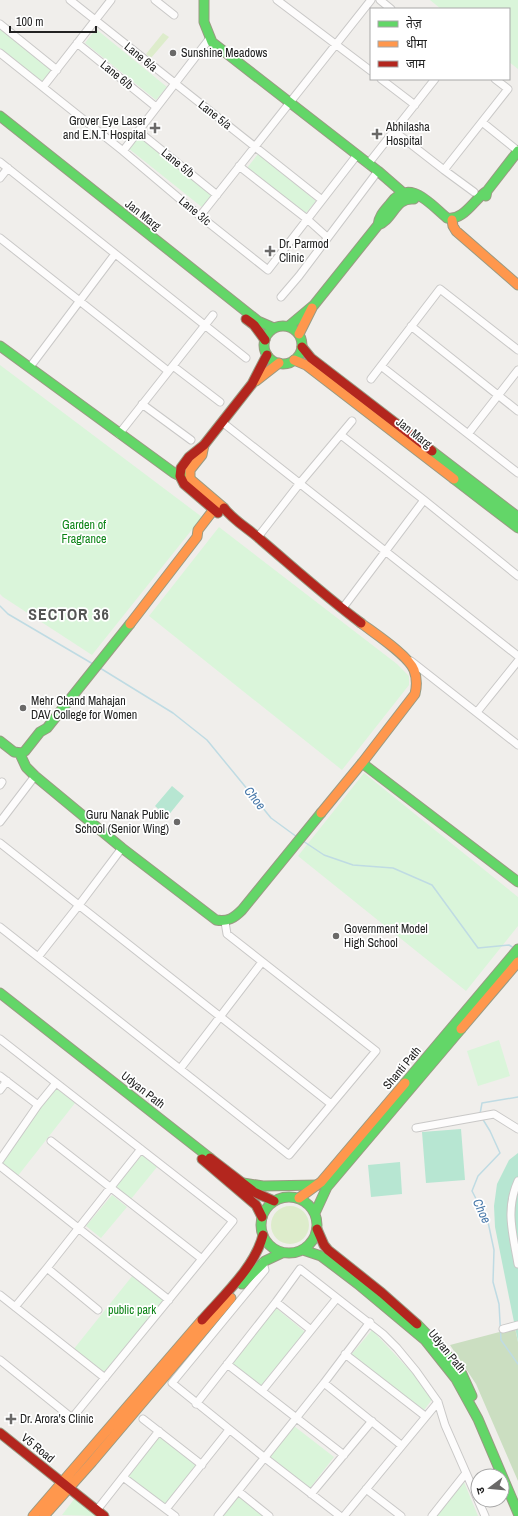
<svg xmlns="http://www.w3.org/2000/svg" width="518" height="1516" font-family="'Archivo Narrow','Noto Sans Devanagari',sans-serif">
<rect width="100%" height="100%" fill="#f0eeeb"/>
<path fill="#ddeccb" d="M163,33L169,37L151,58L146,54Z
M271 1225a19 19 0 1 1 38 0a19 19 0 1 1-38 0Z"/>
<path fill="#cbdec1" d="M515,1328L518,1342V1481L476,1384L450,1345Z"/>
<path fill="#daf5da" d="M430,0H518V69L509,62V9H441Z
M0,27L53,70L43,82L0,48Z
M96,29L167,87L156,100L85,43Z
M139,135L213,194L203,208L128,148Z
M258,154L316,201L305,214L247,168Z
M0,365L202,517L92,655L3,597L0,594Z
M219,527L397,664L409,676V685L342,770L149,616Z
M364,773L518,897V926L466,991L298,856Z
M499,1040L510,1076L478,1086L467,1051Z
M56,1088L75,1103L17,1177L0,1163V1158Z
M142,1155L157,1167L131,1199L116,1187Z
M112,1195L127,1207L101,1238L86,1226Z
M133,1275L167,1301L104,1375L73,1350Z
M276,1308L305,1332L260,1387L232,1364Z
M372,1330L417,1378L433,1398L422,1413L351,1355Z
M294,1426L334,1457L310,1488L270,1457Z
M160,1436L196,1465L165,1505L128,1476Z
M464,1482L478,1516H437Z
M238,1495L264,1516H221Z
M75,1498L98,1516L62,1515Z"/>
<path fill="#b7e6d2" d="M172,786L184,796L167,817L155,806Z
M461,1129L465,1180L426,1183L422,1132Z
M518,1153V1342L495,1227L494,1206L497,1184L509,1160Z
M400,1162L402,1194L371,1197L368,1165Z"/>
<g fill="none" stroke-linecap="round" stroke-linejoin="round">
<path stroke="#bfdbe3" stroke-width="1.5" d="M0,606L8,614L93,664
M100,668L173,713L207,740L271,818L297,837
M303,841L324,855L353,865L393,868L432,885L478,948L509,945L514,948
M480,1114L482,1103L518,1097
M482,1118L490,1131L500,1153L478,1176L472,1191L488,1222L494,1250L493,1282L499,1304L501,1340L518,1364"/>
<defs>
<path id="street" d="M70,0L322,200
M155,0L174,15
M277,0L371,71
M380,0L391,9
M0,24L57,70
M77,43L156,107
M0,53L123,151L200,216L268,270L357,155
M381,79L415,105
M43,87L111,0
M482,122L518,151
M138,131L217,195
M394,131L444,170L508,89L495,79
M123,151L210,38
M0,162L246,358
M368,164L435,79
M239,166L307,219L327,237
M444,170L474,192
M0,178L8,168
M200,216L371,0
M0,238L168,371
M281,297L299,276L378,171
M411,326L518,411
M173,366L220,402
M381,366L518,473
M30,367L115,254
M371,379L440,289L518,350
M142,404L191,440
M222,422L518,656
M119,434L213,315
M468,434L518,370
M341,435L424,500L518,576
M258,537L300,483L352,421
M342,609L424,500
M411,661L518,745
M477,712L518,661
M0,785L2,782
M0,822L35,776
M0,843L331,1104
M0,927L289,1155L376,1051L227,934L225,922
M38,957L79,905L122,848
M0,1039L233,1221L72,1418L0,1360
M180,1069L262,962
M0,1076L38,1105
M0,1090L7,1081
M416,1128L494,1114L518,1129
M51,1141L202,1259
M0,1160L38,1105L56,1083
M0,1166L169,1300
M518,1181C505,1210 513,1234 518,1264
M263,1262L265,1270L172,1383L265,1458L340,1516
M47,1268L98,1310
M0,1295L105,1378
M276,1302L311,1330
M15,1307L47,1268L141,1149
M503,1329L518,1325
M345,1354L425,1416
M227,1364L344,1455
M324,1383L401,1445
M262,1391L337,1298
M196,1404L276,1302L300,1269L383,1334L397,1348L416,1371L438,1402L445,1425L478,1500
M143,1419L202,1465
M123,1477L175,1516
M366,1489L401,1516
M238,1491L269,1516
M311,1494L372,1421
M478,1500L485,1516
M166,1509L229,1430
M97,1510L159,1431
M218,1516L324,1383L370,1322
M344,1516L438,1402
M432,1516L466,1473"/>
<path id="fast" d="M204,0V22L212,42L378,171L409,198
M0,116L258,321L274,328
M486,196L487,191L518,151
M378,225C393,220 395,197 414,199
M289,326L314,305L378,225C379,216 384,211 390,204C409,177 429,203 447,218C464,221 474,199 487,191
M264 345a19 19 0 1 1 38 0a19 19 0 1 1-38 0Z
M0,346L174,473L180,476L190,478
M432,451L518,517
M454,479L518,528
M0,741L14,752L22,753L25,751L40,732L47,728L130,624
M20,754L26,767L35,776L122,848L216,920C228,922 234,918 242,910L321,813
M362,763L518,882
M0,993L210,1158
M405,1083L518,949
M243,1183L263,1186L318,1185
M261 1225a28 28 0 1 1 56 0a28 28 0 1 1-56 0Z
M315,1213L327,1187L461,1029
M303,1250L321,1256L358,1284L425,1340L456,1379L478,1419L518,1513
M242,1284L265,1261L282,1253
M417,1324L448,1356L462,1374L472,1396"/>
<path id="slow" d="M452,220L453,226L456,231L518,285
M299,334L312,308
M294,360L306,365L454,479
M256,381L279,363
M204,445L202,455L190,470V479L224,508
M130,624L197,537L198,530L218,504
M321,813L362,763L415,694C417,686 417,678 414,670C408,655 374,633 361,623
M461,1029L518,962
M299,1198L321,1182L405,1083
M33,1516L202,1320
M44,1516L92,1462L231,1298"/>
<path id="jam" d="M246,319L254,325L265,340
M302,347L311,358L432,451
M224,508C234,521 249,529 261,540C294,568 326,597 361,623
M218,513L184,484L180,476L181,468L189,457L204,445L252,384L267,355
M210,1158L254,1192L274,1201
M202,1159L256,1205L262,1217
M317,1229L324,1245L328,1250L382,1293L417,1324
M202,1320C223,1296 255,1267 263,1235
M0,1433L104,1516"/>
</defs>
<use href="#street" stroke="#c9c8c7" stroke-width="9"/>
<use href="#fast" stroke="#999a82" stroke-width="11"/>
<use href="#slow" stroke="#999a82" stroke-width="11"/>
<use href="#jam" stroke="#999a82" stroke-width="11"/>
<use href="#street" stroke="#fdfcfc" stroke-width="7"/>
<use href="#fast" stroke="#63d668" stroke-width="9"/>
<use href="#slow" stroke="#ff974d" stroke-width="9"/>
<use href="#jam" stroke="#b3261e" stroke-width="9"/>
</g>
<g fill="#6a6968" stroke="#fff" stroke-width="1.5">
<circle cx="173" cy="53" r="4"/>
<path d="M153 122h4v4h4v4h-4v4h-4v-4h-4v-4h4z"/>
<path d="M375 128h4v4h4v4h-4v4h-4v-4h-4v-4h4z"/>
<path d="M268 245h4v4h4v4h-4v4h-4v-4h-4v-4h4z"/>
<circle cx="23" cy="708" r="4"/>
<circle cx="177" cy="822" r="4"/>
<circle cx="336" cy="936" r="4"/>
<path d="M9 1413h4v4h4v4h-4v4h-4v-4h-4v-4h4z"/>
</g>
<g text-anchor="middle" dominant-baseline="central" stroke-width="3.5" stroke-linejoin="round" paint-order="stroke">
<g font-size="12" fill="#222" stroke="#fff" text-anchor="start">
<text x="181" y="53">Sunshine Meadows</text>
<text x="146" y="121" text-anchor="end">Grover Eye Laser<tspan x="146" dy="14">and E.N.T Hospital</tspan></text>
<text x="386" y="127">Abhilasha<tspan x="386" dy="14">Hospital</tspan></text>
<text x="279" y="244">Dr. Parmod<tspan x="279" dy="14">Clinic</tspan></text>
<text x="31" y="701">Mehr Chand Mahajan<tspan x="31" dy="14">DAV College for Women</tspan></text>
<text x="169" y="815" text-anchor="end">Guru Nanak Public<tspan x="169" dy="14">School (Senior Wing)</tspan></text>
<text x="344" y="929">Government Model<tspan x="344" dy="14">High School</tspan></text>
<text x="20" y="1419">Dr. Arora's Clinic</text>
</g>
<g font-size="12" fill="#222" stroke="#fff">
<text transform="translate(141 57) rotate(39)">Lane 6/a</text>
<text transform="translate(117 75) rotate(39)">Lane 6/b</text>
<text transform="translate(215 115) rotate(38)">Lane 5/a</text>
<text transform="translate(178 163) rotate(39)">Lane 5/b</text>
<text transform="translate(195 211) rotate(40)">Lane 3/c</text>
<text transform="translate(143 215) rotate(38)">Jan Marg</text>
<text transform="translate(414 433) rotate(38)">Jan Marg</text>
<text transform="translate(402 1068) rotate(-50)">Shanti Path</text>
<text transform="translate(143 1090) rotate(38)">Udyan Path</text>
<text transform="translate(447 1351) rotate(51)">Udyan Path</text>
<text transform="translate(38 1448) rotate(39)">V5 Road</text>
</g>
<g font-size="12" fill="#0c8416" stroke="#fff">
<text x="84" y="525">Garden of<tspan x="84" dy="14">Fragrance</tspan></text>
<text x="132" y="1310">public park</text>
</g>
<g font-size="13" font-style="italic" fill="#4a7aab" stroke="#fff">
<text transform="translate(255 798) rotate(51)">Choe</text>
<text transform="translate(482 1211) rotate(65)">Choe</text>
</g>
<g font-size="16" font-weight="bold" letter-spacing="1" fill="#555" stroke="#fff">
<text x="69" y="614">SECTOR 36</text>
</g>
</g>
<rect x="370" y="8" width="140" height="72" fill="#ffffff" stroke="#a7a7a7"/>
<rect x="378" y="21" width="20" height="6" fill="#63d668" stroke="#a7a7a7"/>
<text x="406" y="28" font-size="12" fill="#222222">तेज़</text>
<rect x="378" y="41" width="20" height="6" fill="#ff974d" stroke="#a7a7a7"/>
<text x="406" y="48" font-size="12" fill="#222222">धीमा</text>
<rect x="378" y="61" width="20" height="6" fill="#b3261e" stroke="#a7a7a7"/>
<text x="406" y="68" font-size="12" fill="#222222">जाम</text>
<g transform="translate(490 1488) rotate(254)"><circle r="19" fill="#ffffff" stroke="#a7a7a7"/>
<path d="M0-3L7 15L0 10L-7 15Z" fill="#6a6968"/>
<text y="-6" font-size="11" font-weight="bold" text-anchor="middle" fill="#222222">उ</text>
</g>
<path d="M10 26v6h86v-6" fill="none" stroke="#222222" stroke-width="2"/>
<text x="16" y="26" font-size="12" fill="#222222" stroke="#ffffff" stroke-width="3" paint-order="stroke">100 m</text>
</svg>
